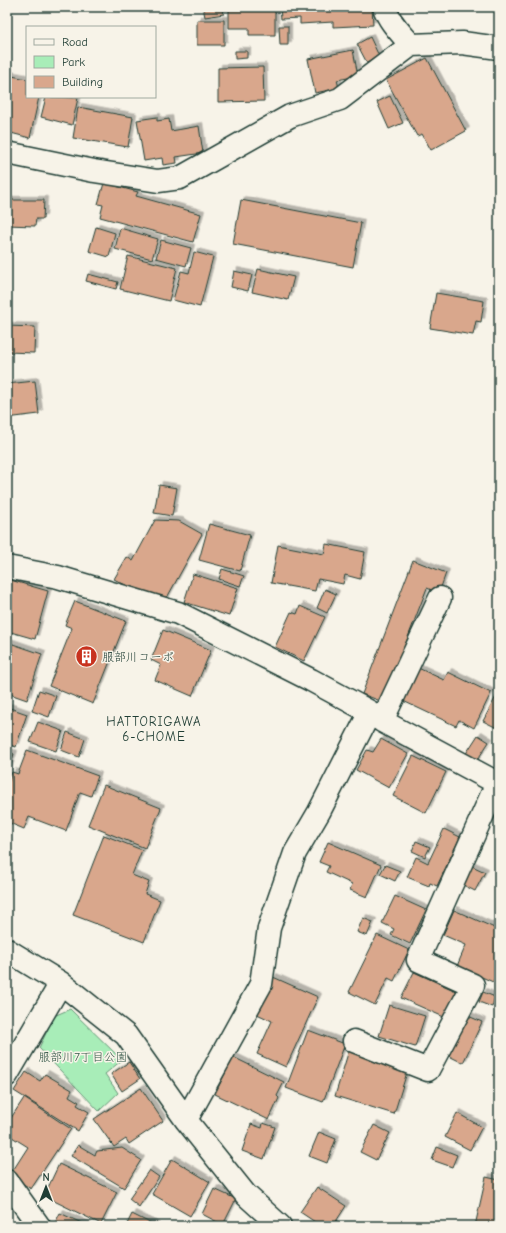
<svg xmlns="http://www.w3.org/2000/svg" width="506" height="1233" font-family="'Comic Neue','Klee One',sans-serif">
<defs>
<filter id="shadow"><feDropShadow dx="3.5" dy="-3.5" stdDeviation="0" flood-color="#0004"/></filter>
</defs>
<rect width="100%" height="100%" fill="#f7f3e8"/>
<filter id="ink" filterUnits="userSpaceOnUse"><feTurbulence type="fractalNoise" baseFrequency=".025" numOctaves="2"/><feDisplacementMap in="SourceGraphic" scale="8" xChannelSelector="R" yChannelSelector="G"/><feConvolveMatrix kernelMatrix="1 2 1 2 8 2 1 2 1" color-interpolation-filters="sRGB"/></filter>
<g filter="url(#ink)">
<path fill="#a8edb8" stroke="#649576" d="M70,1009L122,1060L105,1074L118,1093L99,1111L39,1048L54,1016Z"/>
<path fill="#d9a78c" stroke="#1f3d34" filter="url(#shadow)" d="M203,7H222L224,14L205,17Z
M229,7H275V35H249V28H229Z
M280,7H372L373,25L333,27V22L300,24V18L281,19Z
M197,20H224V45H197Z
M279,26H288V45H280Z
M370,37L379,56L367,63L357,44Z
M353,50L358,76L337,80L339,88L315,93L308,59Z
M235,51H247V58L235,59Z
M427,58L466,131L431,150L422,134L417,136L386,80Z
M263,67L264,101L218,102V68Z
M7,75L27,79V97H39L30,138L7,132V122L10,108L7,107Z
M390,96L403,123L389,129L377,102Z
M46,97L78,98L72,125L41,117Z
M78,107L133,117L128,147L73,138Z
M157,117V121L169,119L171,131L199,126L203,153L176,157L177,163L163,165L162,158L144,161L137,120Z
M104,183L138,192L136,196L201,214L193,242L100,217L103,205L98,204Z
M7,200H44L43,219H36L35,226L7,225Z
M241,200L361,223L353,267L233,244Z
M96,227L115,233L109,257L89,251Z
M120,228L158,239L152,259L115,249Z
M161,240L191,248L186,266L156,258Z
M194,252L213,257L200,307L173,300L181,271L189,273Z
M128,256L177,268L169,301L120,289Z
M258,269L294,277L288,300L252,292Z
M234,271L252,275L248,291L231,287Z
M88,274L118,282L116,289L86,281Z
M436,293L484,301L481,322L476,321L473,335L430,328Z
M7,326L35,327L34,353L7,352Z
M35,381L39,414L7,418V384Z
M159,485L177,488L172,516L154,513Z
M155,520L179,521L202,534L163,605L114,579L127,557L133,561Z
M209,524L250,535L240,571L199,560Z
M326,544L365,552L360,579L345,575L343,584L318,579L315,591L271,583L278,545L324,554Z
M413,560L446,573L439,593L427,588L383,702L362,694Z
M222,569L244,576L240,586L219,579Z
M193,574L238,588L229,616L184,602Z
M7,579L48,591L35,639L7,631Z
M325,589L336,594L327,613L317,608Z
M75,601L126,621L93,704L49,686L72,628L65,625Z
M300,606L325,617L304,661L275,647L291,612L297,614Z
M163,630L211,650L192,696L155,680L161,665L151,660Z
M7,642L42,654L27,700L7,693Z
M416,667L444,680L448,672L491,693L474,728L459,720L456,726L401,700Z
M39,690L56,696L49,717L32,711Z
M499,691V729L483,721Z
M7,707L27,714L16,747L7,744Z
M38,722L63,731L56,751L30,742Z
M67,732L85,739L79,757L61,750Z
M478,735L489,742L476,762L465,755Z
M381,739L408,754L389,788L356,770L367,750L373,752Z
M27,750L98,776L91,796L80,792L66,831L29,817L24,829L7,822V787L12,772L18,774Z
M7,752L14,754L7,775Z
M413,756L446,772L426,813L393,796Z
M104,785L161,808L145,848L88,825Z
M444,829L460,837L437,886L430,883L429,886L407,877L416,857L428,863Z
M104,835L142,850L132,875L149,882L145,894L160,900L144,942L73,915Z
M416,841L430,847L425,857L412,851Z
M328,842L381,865L367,897L350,890L352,884L326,872L329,866L319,862Z
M385,865L400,871L395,881L380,874Z
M472,866L485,872L475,891L463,885Z
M395,896L426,910L410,944L391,935L394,929L382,923Z
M454,910L499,930V969L493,982L457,966L466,945L443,935Z
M363,918L373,922L367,936L357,932Z
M377,935L409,950L394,981L388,978L375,1005L349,992Z
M414,972L458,992L446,1018L401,998Z
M273,977L318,997L286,1067L257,1054L272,1021L257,1014Z
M483,992L495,997L492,1007L479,1002Z
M389,1005L425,1016L415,1047L379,1036Z
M466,1015L482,1022L463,1063L447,1055Z
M308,1030L345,1044L323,1102L286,1088Z
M349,1050L408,1069L394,1114L335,1096Z
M233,1057L284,1082L277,1096L279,1098L269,1120L215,1094Z
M129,1062L140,1079L122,1091L111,1074Z
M26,1072L40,1081L45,1074L72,1090L69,1096L79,1102L77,1105L89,1112L78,1131L14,1091Z
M141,1088L163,1121L129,1144L126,1139L114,1147L94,1119Z
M24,1098L71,1129L31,1189L10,1175L28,1147L7,1134V1124Z
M457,1113L482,1127L470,1150L445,1137Z
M263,1123L275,1127L264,1159L242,1151L251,1124L262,1128Z
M374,1125L390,1133L376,1160L360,1152Z
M319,1132L336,1139L327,1163L309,1156Z
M78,1145L95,1155L97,1151L122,1148L141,1160L124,1188L71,1156Z
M437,1147L457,1155L452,1167L432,1160Z
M172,1159L210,1182L190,1216L152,1194Z
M59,1164L117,1192L101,1224L44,1196Z
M149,1170L159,1177L139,1207L129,1199Z
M486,1177L499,1180V1226H475Z
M317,1187L346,1206L333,1226H321L300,1212Z
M214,1189L236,1199L223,1225L202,1214Z
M60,1213L88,1226H58L55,1223Z
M132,1214L156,1226H126Z"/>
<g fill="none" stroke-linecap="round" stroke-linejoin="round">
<defs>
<path id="minor" d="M384,7C389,22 401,33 411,45
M7,153L94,171L158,181L180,178L290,116L340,99L411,45L462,43L499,48
M7,567L58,577L178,613L311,680L370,712L382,721L499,784
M382,721L440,598
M7,950L61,983L126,1035L186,1120L246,1195L280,1226
M354,1041L428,1070L473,985L418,960L497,783
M7,1075L61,983
M186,1120L261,984L269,928L295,853L319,812L370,712
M7,1181L39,1226"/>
</defs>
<use href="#minor" stroke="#1f3d34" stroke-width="25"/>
<use href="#minor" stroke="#f7f3e8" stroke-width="22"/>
</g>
</g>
<defs>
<symbol id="building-disc" viewBox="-11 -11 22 22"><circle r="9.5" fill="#c8321e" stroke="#f7f3e8"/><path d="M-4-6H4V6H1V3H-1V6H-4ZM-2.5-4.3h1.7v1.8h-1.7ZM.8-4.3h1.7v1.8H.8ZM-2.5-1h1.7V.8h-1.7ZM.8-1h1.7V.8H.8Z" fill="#fff"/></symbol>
</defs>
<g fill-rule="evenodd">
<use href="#building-disc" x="74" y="644" width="25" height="25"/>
</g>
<g text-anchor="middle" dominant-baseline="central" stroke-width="3" stroke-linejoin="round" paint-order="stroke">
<g font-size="12" fill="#1f3d34" stroke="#f7f3e8" text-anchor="start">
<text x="102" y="657">服部川コーポ</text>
</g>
<g font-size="12" fill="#345748" stroke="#f7f3e8">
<text x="83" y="1057">服部川7丁目公園</text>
</g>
<g font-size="13" letter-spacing="1" fill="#1f3d34" stroke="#f7f3e8">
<text x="154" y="721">HATTORIGAWA<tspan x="154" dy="15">6-CHOME</tspan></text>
</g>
</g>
<rect width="506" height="1233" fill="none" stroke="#f7f3e8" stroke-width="24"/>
<rect x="12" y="12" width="482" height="1209" fill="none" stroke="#1f3d34" stroke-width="1.5" filter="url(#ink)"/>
<rect x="26" y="26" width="130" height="72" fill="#f7f3e8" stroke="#a1aaa0"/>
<rect x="34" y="39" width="20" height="6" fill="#f7f3e8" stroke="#a1aaa0"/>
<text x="62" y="46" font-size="12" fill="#1f3d34">Road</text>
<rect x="34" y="56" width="20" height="12" fill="#a8edb8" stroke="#a1aaa0"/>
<text x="62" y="66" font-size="12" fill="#1f3d34">Park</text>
<rect x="34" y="76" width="20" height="12" fill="#d9a78c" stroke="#a1aaa0"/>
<text x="62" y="86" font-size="12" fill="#1f3d34">Building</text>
<g transform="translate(46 1187)" stroke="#f7f3e8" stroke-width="3" paint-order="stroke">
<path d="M0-3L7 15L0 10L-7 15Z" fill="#1f3d34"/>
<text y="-6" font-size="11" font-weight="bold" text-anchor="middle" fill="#1f3d34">N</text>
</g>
</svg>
